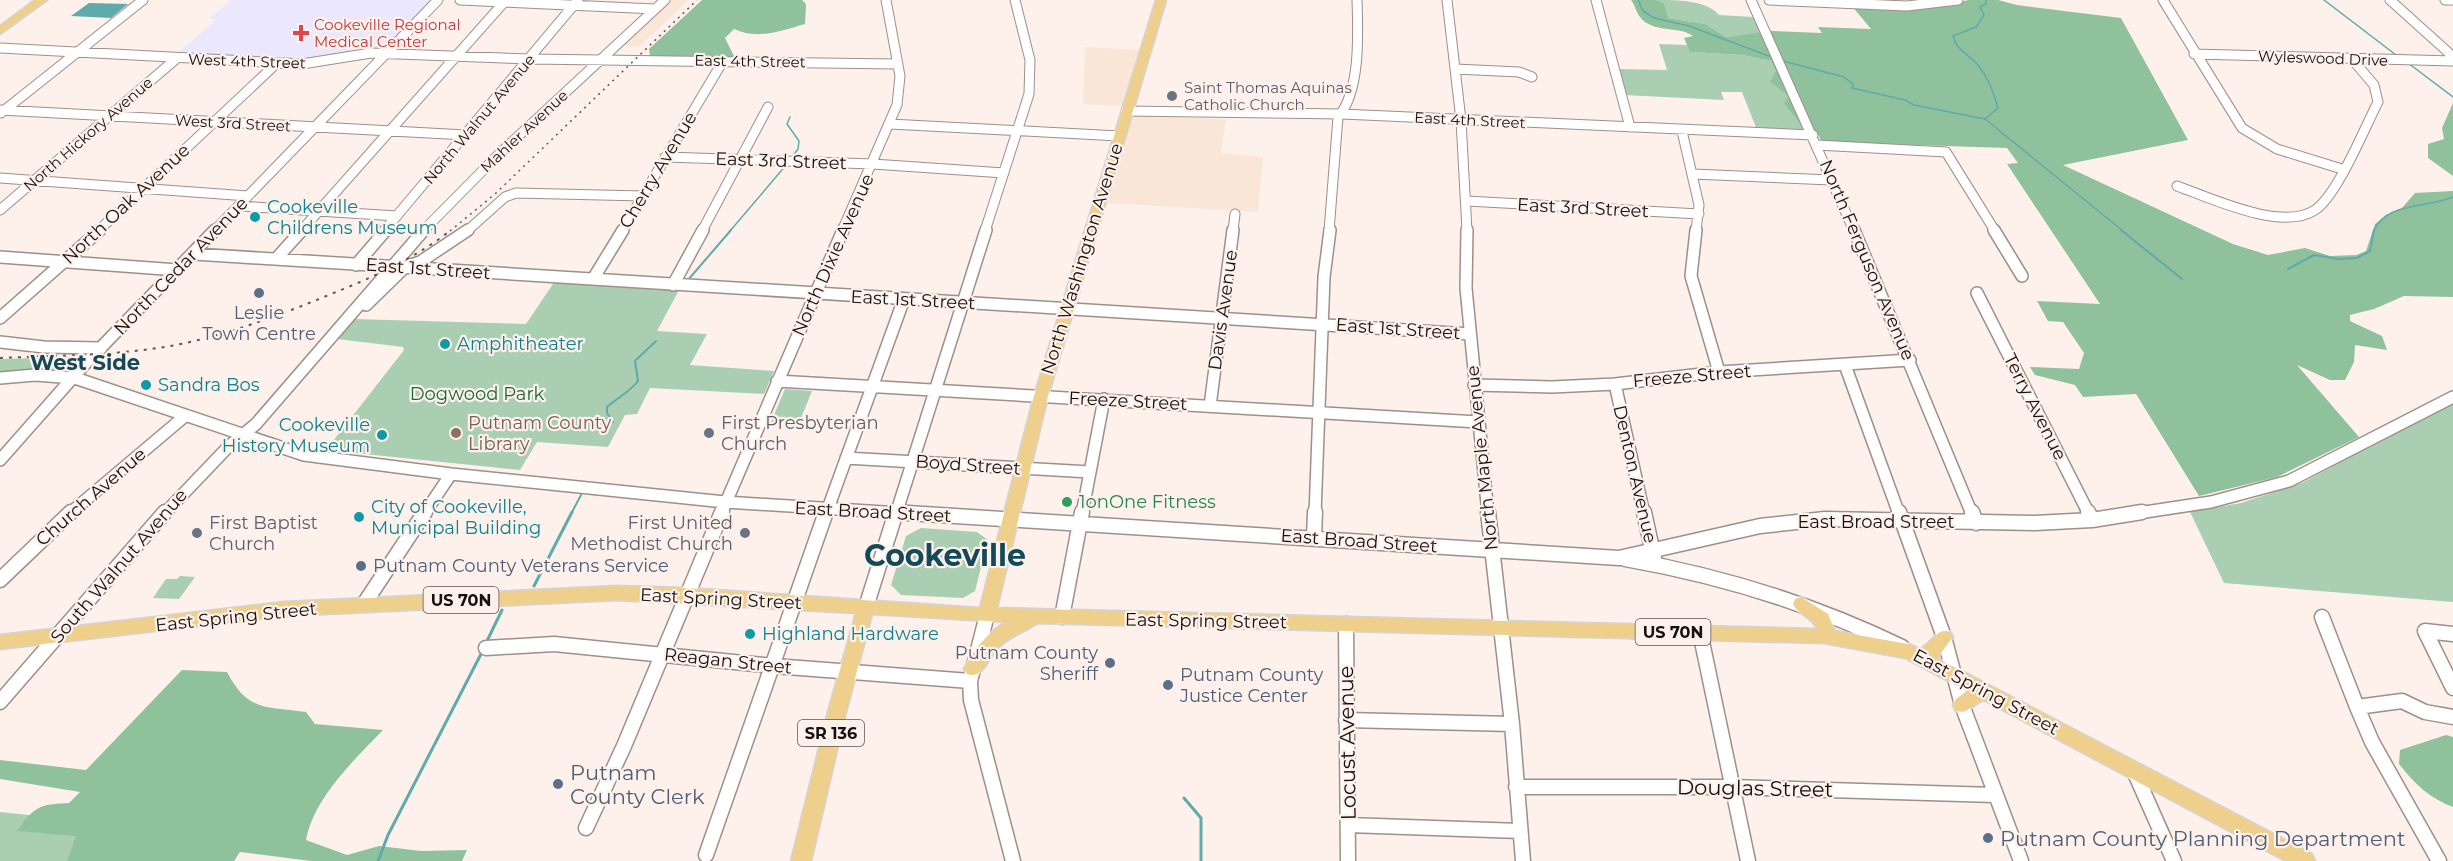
<svg xmlns="http://www.w3.org/2000/svg" width="2453" height="861" font-family="Montserrat,sans-serif">
<rect width="100%" height="100%" fill="#fef1ec"/>
<path fill="#fae6d6" d="M671,0H689L639,47L623,45Z
M1085,47L1140,50L1123,106L1083,104Z
M1133,116L1226,119L1221,153L1263,157L1258,212L1105,203Z"/>
<path fill="#ebe7fd" d="M231,0H434L383,50L307,61L175,55L216,20L209,18Z"/>
<path fill="#a9ceb2" d="M1656,0C1678,0 1706,0 1719,15L1753,17L1761,33L1726,37L1706,24L1667,18L1664,3Z
M1659,44L1687,45L1691,52L1742,55L1771,61L1790,96L1791,112L1806,132L1757,130L1742,92H1721L1724,100L1624,95L1619,69L1667,70Z
M555,281L679,290L657,331L707,334L690,365L774,371L764,394L650,388L637,414L625,415L608,447L537,442L520,470L326,450L404,350L403,347L337,339L354,319L526,324Z
M74,357L80,358L71,373L0,374V359Z
M785,389L812,391L799,423L771,422Z
M2453,402V602L2224,583L2190,512L2241,503L2302,483Z
M921,528L977,532L988,540L975,591L963,598L901,595L891,585L906,536Z
M180,576L195,577L179,599L153,598L166,579H177Z
M0,812L238,837L223,861H0Z"/>
<path fill="#8fc29c" d="M702,0H802L806,4L805,24C781,31 757,40 734,29L725,38L735,58L650,56L649,49Z
M1631,0H1656L1664,3L1668,18L1706,24L1726,37L1772,31L1822,33L1818,27L1871,29L1851,5L1936,6L1969,0H1998L2017,5L2121,18L2188,140L2063,165L2233,244L2268,255L2305,248L2330,256L2356,255L2366,251L2375,224L2386,215L2401,209L2415,193L2453,191V297L2404,296L2374,309L2350,315V321L2382,336L2387,350L2355,345L2354,362L2345,380H2330L2297,365L2359,437L2277,477L2199,496L2136,394L2083,397L2075,385L2035,375L2030,367L2079,369L2084,353L2063,322L2048,321L2037,301L2100,304L2007,164L2018,163L2007,148L1822,142L1817,133L1806,132L1784,103L1789,96L1770,82L1776,71L1771,61L1742,55L1690,52L1684,38L1693,36C1678,25 1653,34 1640,17C1636,12 1635,5 1631,0Z
M2453,103V176L2428,158V144L2444,139L2442,128Z
M182,670L227,672C248,712 265,706 306,712L315,724L383,730C354,760 314,798 306,840L347,855L379,846L421,851L467,850L462,861H311L240,852L234,861H67L76,836L17,831C34,807 39,804 69,803L80,792L0,779V760L86,770Z
M2446,735L2453,737V807C2429,798 2415,784 2399,764L2400,750Z"/>
<path fill="#5fabab" d="M89,3L128,4L111,18L71,16Z"/>
<g fill="none" stroke-linecap="round" stroke-linejoin="round">
<path stroke="#5fabab" stroke-width="1.5" d="M1638,0L1643,11L1654,18L1689,26L1774,58
M1986,0V4L1980,7L1984,15L1976,27L1953,36C1957,51 1967,53 1977,64C1988,77 1994,92 1998,108L1985,119L2123,231
M2324,0L2396,55
M1783,61L1844,77L1853,84L1852,88L1905,100L1914,105L1985,119
M2408,63L2453,97
M790,117L787,124L799,141L798,149L792,157
M730,231L787,164
M2374,231C2385,202 2429,208 2453,197"/>
<path stroke="#5fabab" stroke-width="2" d="M2121,230L2182,279
M2288,269L2314,255L2339,259L2357,258L2370,251L2374,230
M688,280L731,230
M613,422L607,413V407C618,397 629,393 638,381L635,361L656,341
M571,514L581,495"/>
<path stroke="#5fabab" stroke-width="3" d="M534,586L572,512
M486,643L502,610
M1184,798L1201,818V861
M378,861L388,835L481,654"/>
<defs>
<path id="minor-far2" d="M460,0L655,9
M1447,0L1461,120L1467,231
M1596,0L1630,127
M1751,0L1854,231
M1769,0L1907,6L1958,0
M2163,0L2242,128L2277,149L2342,169
M2390,0L2449,53L2450,61
M2445,0H2453
M0,48L302,64L371,53L529,59L898,64
M2194,54L2453,61
M1455,69L1519,72L1532,77
M0,110L466,135
M1126,111L1342,114L1813,135
M1,113L143,0
M890,124L1119,136
M1682,131L1699,205L1696,231
M1817,145L1946,152L1995,231
M665,157L873,164L1004,173
M1693,174L1831,180
M0,178L248,196
M2177,186C2211,198 2282,232 2315,210C2337,196 2365,127 2378,102L2374,85L2352,59
M1467,201L1699,214
M239,206L397,216
M0,210L177,58
M98,231L277,63
M214,231L438,0
M301,231L506,0
M384,231L578,0
M423,231L498,155L665,0
M467,231L505,197L516,193L643,196
M622,231L723,61
M702,231L768,107
M842,231L897,105L900,76L886,0
M985,231L1029,94L1030,60L1015,0
M1233,231L1235,214
M1329,231L1338,117C1361,91 1358,33 1357,0"/>
<path id="minor-far1" d="M1467,230L1466,288L1488,514
M1696,230L1691,276L1719,372
M1854,230L1972,514
M1994,230L2022,276
M194,254L1470,334
M0,257L178,270
M276,259L302,230
M356,265L386,230
M593,279L623,230
M673,285L703,230
M1977,293L2089,514
M366,305L405,267L420,262L468,230
M0,318L100,230
M0,342L44,347L101,348
M1845,365L1899,514
M0,378L35,375L75,378L304,455L451,474L725,502L916,514
M777,381L1478,422
M1615,384L1644,514
M1474,385L1552,387L1615,384L1719,372L1910,360
M1210,406L1233,230
M846,458L1090,472
M0,460L83,366L215,230
M69,514L185,416
M164,514L228,447L256,424L424,230
M424,514L451,474
M721,514L843,230
M826,514L904,299
M896,514L986,230
M1082,514L1104,399
M1315,514L1324,277L1330,230
M2132,514L2211,502L2289,481L2453,397"/>
<path id="minor" d="M892,512L1619,558L1760,526L1825,519L2035,523L2092,520L2142,512
M1488,512L1512,724L1523,861
M1644,512L1654,558
M1899,512L1944,637L1962,705L2021,861
M1972,512L1976,523
M2088,512L2092,520
M1314,538L1315,512
M1625,559C1722,576 1813,604 1902,647
M0,580L71,512
M364,604L425,512
M866,607L896,512
M987,615L970,681L971,700L1013,861
M1062,617L1082,512
M2322,617L2357,707
M1346,624L1348,861
M2425,631L2453,688
M2425,631L2453,634
M1700,632L1748,861
M486,648L554,644L774,666L970,681
M0,702L165,512
M1346,720L1512,724
M2134,771L2174,861
M1516,787H1732L1995,795
M1348,825L1520,831
M586,828L624,746L722,512
M706,855L826,512
M2439,861L2372,742L2357,707L2402,701L2425,712L2453,717"/>
<path id="major" d="M35,0H47L0,34V26Z
M1156,0H1166L1048,396L997,608L1817,629C1813,617 1798,615 1793,604L1795,599L1801,597L1828,614L1835,631L1908,644L1920,649C1932,644 1936,627 1950,632L1953,637L1937,658L2312,854L2315,861H2286L1984,700C1973,703 1969,715 1956,711L1953,705L1956,699L1967,691L1905,658L1824,643L1037,623C1024,633 1008,636 997,649C988,659 982,680 967,674L964,669C973,650 987,633 1006,622L872,614L846,712L811,861H791L828,712L856,613L617,600L284,616L0,649V635L284,602L617,586L686,588L980,608L1034,396Z"/>
</defs>
<use href="#minor-far2" stroke="#9e8f8a" stroke-width="11"/>
<use href="#minor-far1" stroke="#9e8f8a" stroke-width="14"/>
<use href="#minor" stroke="#9e8f8a" stroke-width="17"/>
<use href="#major" stroke="#d5d4d4" stroke-width="3"/>
<use href="#minor-far2" stroke="#fff" stroke-width="9"/>
<use href="#minor-far1" stroke="#fff" stroke-width="11"/>
<use href="#minor" stroke="#fff" stroke-width="14"/>
<use href="#major" fill="#efcf8c" fill-rule="evenodd"/>
<path stroke="#5d5552" stroke-width="1.5" stroke-dasharray="2 4.5" stroke-linecap="butt" d="M450,231L495,194L697,0"/>
<path stroke="#5d5552" stroke-width="2" stroke-dasharray="3 6" stroke-linecap="butt" d="M0,358C63,355 128,356 190,342C241,330 288,312 336,292C376,276 417,257 451,230"/>
</g>
<path fill="#e0444e" stroke="#fef1ec" stroke-width="2" d="M298 24h6v6h6v6h-6v6h-6v-6h-6v-6h6z"/>
<g fill="#6b7280" stroke="#fef1ec" stroke-width="2">
<circle cx="1172" cy="96" r="6"/>
<circle cx="709" cy="433" r="6"/>
<circle cx="197" cy="533" r="6"/>
<circle cx="745" cy="533" r="6"/>
</g>
<g fill="#0f9aa8" stroke="#fef1ec" stroke-width="2">
<circle cx="255" cy="217" r="6"/>
<circle cx="445" cy="344" r="6"/>
<circle cx="146" cy="385" r="6"/>
<circle cx="382" cy="435" r="6"/>
<circle cx="359" cy="517" r="6"/>
<circle cx="750" cy="634" r="6"/>
</g>
<g fill="#5c6f8a" stroke="#fef1ec" stroke-width="2">
<circle cx="259" cy="293" r="6"/>
<circle cx="361" cy="566" r="6"/>
<circle cx="1110" cy="663" r="6"/>
<circle cx="1168" cy="685" r="6"/>
<circle cx="558" cy="784" r="6"/>
<circle cx="1988" cy="838" r="6"/>
</g>
<circle fill="#8d6e63" stroke="#fef1ec" stroke-width="2" cx="456" cy="433" r="6"/>
<circle fill="#2e9e5b" stroke="#fef1ec" stroke-width="2" cx="1067" cy="502" r="6"/>
<g text-anchor="middle" dominant-baseline="central" stroke-width="4.5" stroke-linejoin="round" paint-order="stroke">
<g font-size="15" fill="#be3a42" stroke="#fef1ec" text-anchor="start">
<text x="314" y="24">Cookeville Regional<tspan x="314" dy="17">Medical Center</tspan></text>
</g>
<g font-size="15" fill="#16100e" stroke="#fef1ec">
<text transform="translate(2323 58) rotate(2)">Wyleswood Drive</text>
<text transform="translate(247 61) rotate(2)">West 4th Street</text>
<text transform="translate(750 61) rotate(1)">East 4th Street</text>
<text transform="translate(479 119) rotate(-50)">North Walnut Avenue</text>
<text transform="translate(1470 120) rotate(3)">East 4th Street</text>
<text transform="translate(233 123) rotate(3)">West 3rd Street</text>
<text transform="translate(524 131) rotate(-43)">Mahler Avenue</text>
<text transform="translate(88 134) rotate(-41)">North Hickory Avenue</text>
</g>
<g font-size="15" fill="#5b616d" stroke="#fef1ec" text-anchor="start">
<text x="1184" y="87">Saint Thomas Aquinas<tspan x="1184" dy="17">Catholic Church</tspan></text>
</g>
<g fill="#fef1ec" stroke="#5c5451" stroke-width="1.5">
<rect x="423.5" y="587" width="75" height="26" rx="4.5"/>
<rect x="1635.5" y="619" width="75" height="26" rx="4.5"/>
<rect x="798" y="720" width="66" height="26" rx="4.5"/>
</g>
<g font-size="16" font-weight="bold" fill="#16100e">
<text x="461" y="600">US 70N</text>
<text x="1673" y="632">US 70N</text>
<text x="831" y="733">SR 136</text>
</g>
<g font-size="18" fill="#16100e" stroke="#fef1ec">
<text transform="translate(781 161) rotate(2)">East 3rd Street</text>
<text transform="translate(658 170) rotate(-59)">Cherry Avenue</text>
<text transform="translate(126 204) rotate(-43)">North Oak Avenue</text>
<text transform="translate(1583 208) rotate(3)">East 3rd Street</text>
<text transform="translate(833 255) rotate(-66)">North Dixie Avenue</text>
<text transform="translate(1082 259) rotate(-73)">North Washington Avenue</text>
<text transform="translate(1867 260) rotate(67)">North Ferguson Avenue</text>
<text transform="translate(181 266) rotate(-46)">North Cedar Avenue</text>
<text transform="translate(428 269) rotate(4)">East 1st Street</text>
<text transform="translate(913 300) rotate(3)">East 1st Street</text>
<text transform="translate(1223 310) rotate(-82)">Davis Avenue</text>
<text transform="translate(1398 329) rotate(4)">East 1st Street</text>
<text transform="translate(1692 376) rotate(-5)">Freeze Street</text>
<text transform="translate(1128 401) rotate(3)">Freeze Street</text>
<text transform="translate(2035 407) rotate(63)">Terry Avenue</text>
<text transform="translate(1482 458) rotate(-96)">North Maple Avenue</text>
<text transform="translate(968 465) rotate(4)">Boyd Street</text>
<text transform="translate(1635 474) rotate(77)">Denton Avenue</text>
<text transform="translate(91 497) rotate(-41)">Church Avenue</text>
<text transform="translate(873 512) rotate(3)">East Broad Street</text>
<text x="1876" y="522">East Broad Street</text>
<text transform="translate(1359 541) rotate(4)">East Broad Street</text>
<text transform="translate(119 566) rotate(-49)">South Walnut Avenue</text>
<text transform="translate(721 599) rotate(3)">East Spring Street</text>
<text transform="translate(236 617) rotate(-6)">East Spring Street</text>
<text transform="translate(1206 621) rotate(1)">East Spring Street</text>
<text transform="translate(728 661) rotate(6)">Reagan Street</text>
<text transform="translate(1986 692) rotate(28)">East Spring Street</text>
</g>
<g font-size="18" fill="#0d838f" stroke="#fef1ec" text-anchor="start">
<text x="267" y="207">Cookeville<tspan x="267" dy="21">Childrens Museum</tspan></text>
<text x="457" y="344">Amphitheater</text>
<text x="158" y="385">Sandra Bos</text>
<text x="370" y="425" text-anchor="end">Cookeville<tspan x="370" dy="21">History Museum</tspan></text>
<text x="371" y="507">City of Cookeville,<tspan x="371" dy="21">Municipal Building</tspan></text>
<text x="762" y="634">Highland Hardware</text>
</g>
<g font-size="18" fill="#4e5e75" stroke="#fef1ec" text-anchor="start">
<text x="259" y="313" text-anchor="middle">Leslie<tspan x="259" dy="21">Town Centre</tspan></text>
<text x="373" y="566">Putnam County Veterans Service</text>
<text x="1098" y="653" text-anchor="end">Putnam County<tspan x="1098" dy="21">Sheriff</tspan></text>
<text x="1180" y="675">Putnam County<tspan x="1180" dy="21">Justice Center</tspan></text>
</g>
<g font-size="18" fill="#1a6738" stroke="#fef1ec">
<text x="477" y="394">Dogwood Park</text>
</g>
<g font-size="18" fill="#785e54" stroke="#fef1ec" text-anchor="start">
<text x="468" y="423">Putnam County<tspan x="468" dy="21">Library</tspan></text>
</g>
<g font-size="18" fill="#5b616d" stroke="#fef1ec" text-anchor="start">
<text x="721" y="423">First Presbyterian<tspan x="721" dy="21">Church</tspan></text>
<text x="209" y="523">First Baptist<tspan x="209" dy="21">Church</tspan></text>
<text x="733" y="523" text-anchor="end">First United<tspan x="733" dy="21">Methodist Church</tspan></text>
</g>
<g font-size="18" fill="#27864d" stroke="#fef1ec" text-anchor="start">
<text x="1079" y="502">1onOne Fitness</text>
</g>
<g font-size="21" font-weight="bold" fill="#134958" stroke="#fef1ec">
<text x="85" y="362">West Side</text>
</g>
<g font-size="21" fill="#16100e" stroke="#fef1ec">
<text transform="translate(1347 743) rotate(-91)">Locust Avenue</text>
<text transform="translate(1755 788) rotate(1)">Douglas Street</text>
</g>
<g font-size="21" fill="#4e5e75" stroke="#fef1ec" text-anchor="start">
<text x="570" y="772">Putnam<tspan x="570" dy="24">County Clerk</tspan></text>
<text x="2000" y="838">Putnam County Planning Department</text>
</g>
<g font-size="30" font-weight="bold" fill="#134958" stroke="#fef1ec">
<text x="945" y="555">Cookeville</text>
</g>
</g>
</svg>
